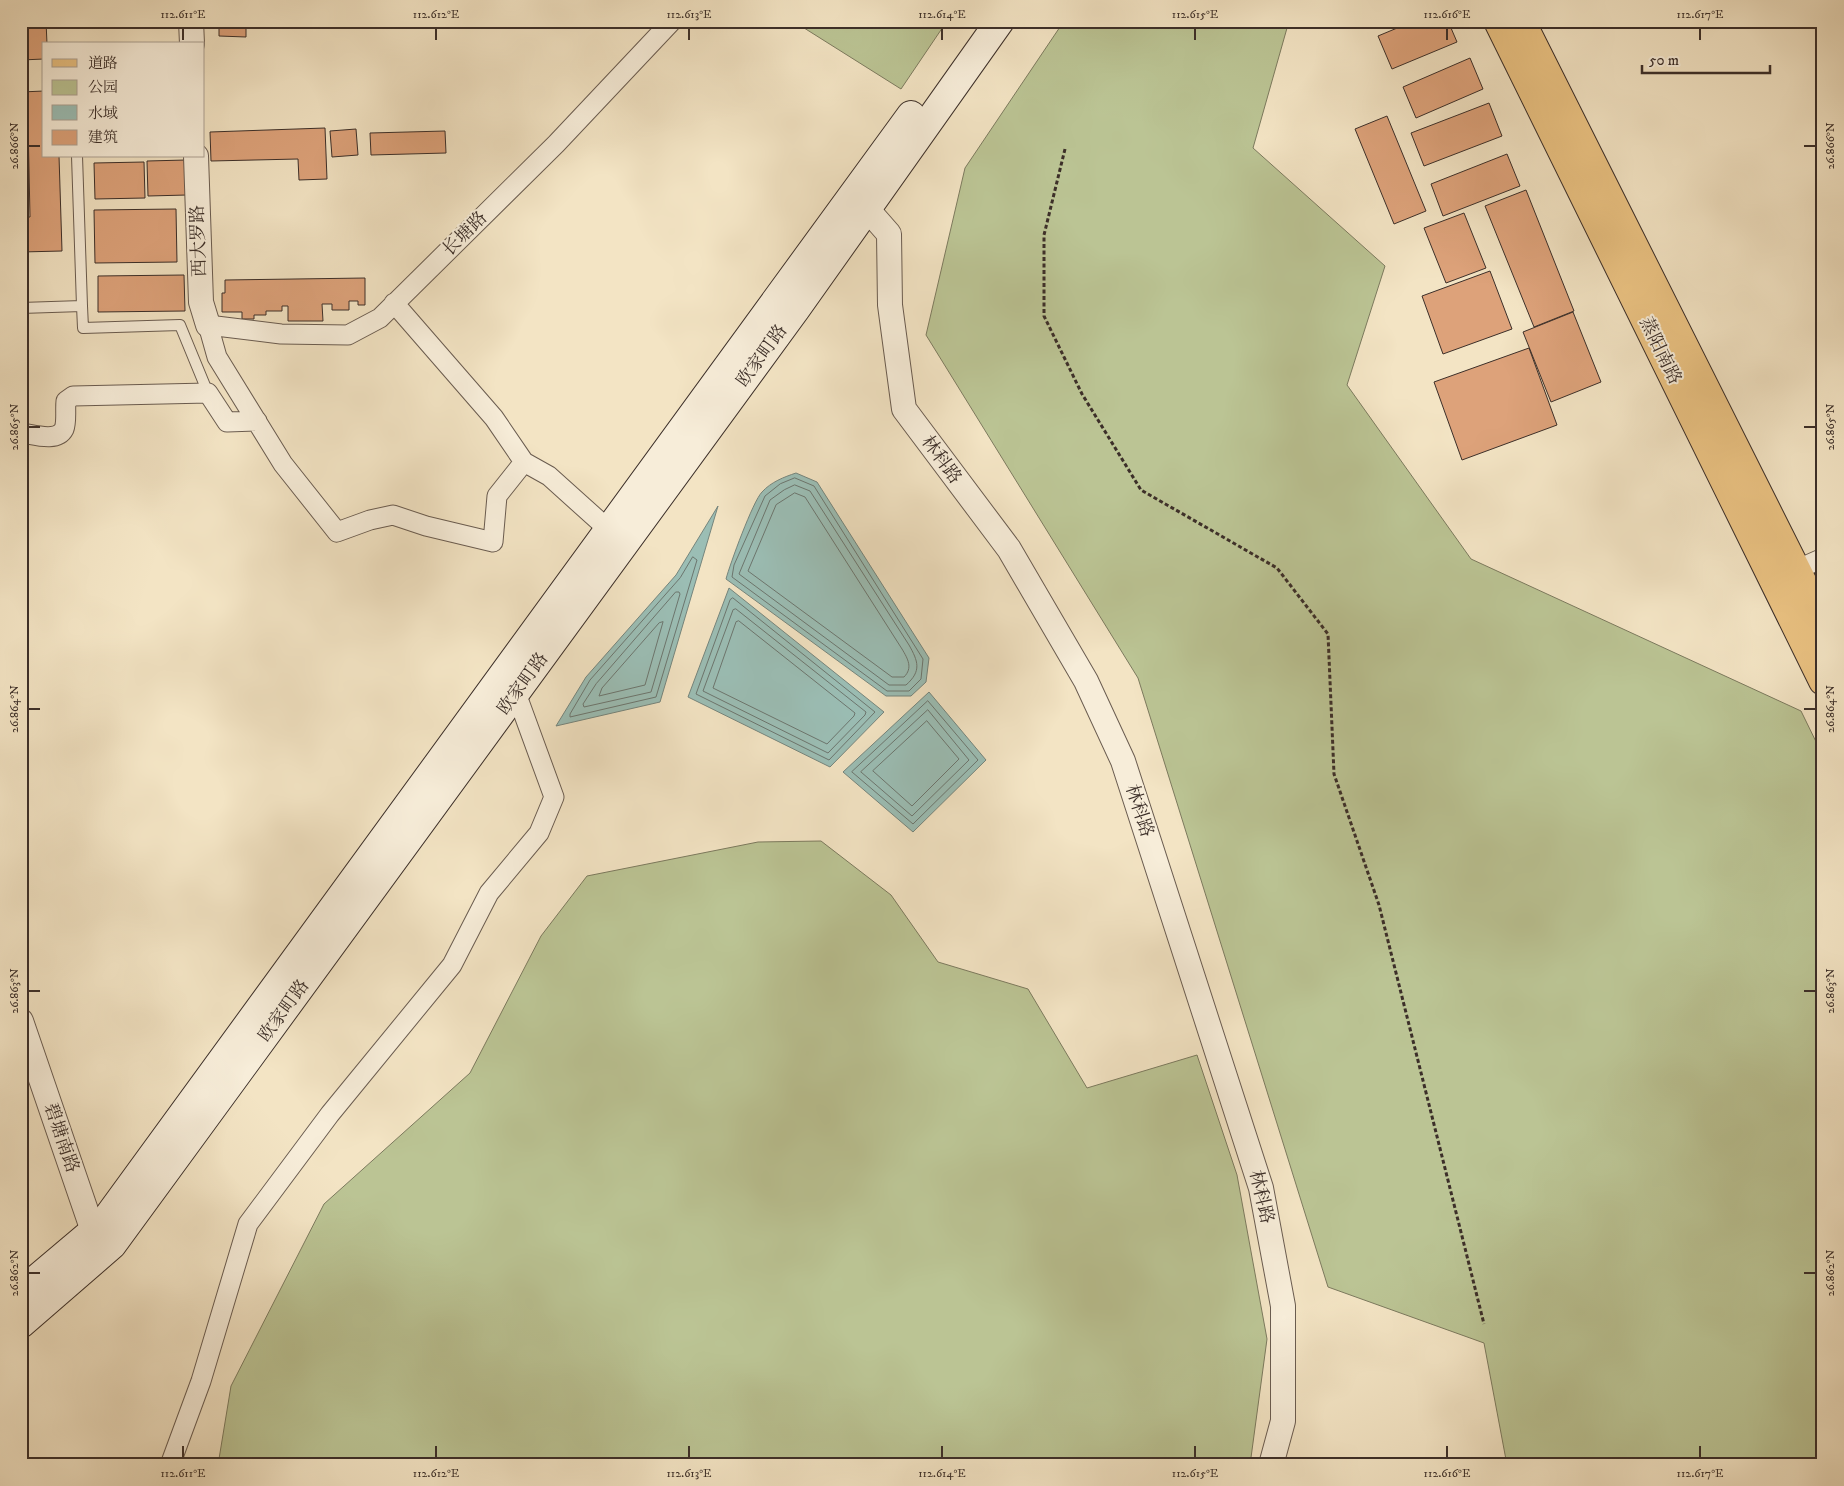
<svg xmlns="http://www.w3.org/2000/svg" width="1844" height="1486" font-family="'IM FELL DW Pica','Noto Serif SC',serif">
<rect width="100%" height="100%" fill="#f3e4c4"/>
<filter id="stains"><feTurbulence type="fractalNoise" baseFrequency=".004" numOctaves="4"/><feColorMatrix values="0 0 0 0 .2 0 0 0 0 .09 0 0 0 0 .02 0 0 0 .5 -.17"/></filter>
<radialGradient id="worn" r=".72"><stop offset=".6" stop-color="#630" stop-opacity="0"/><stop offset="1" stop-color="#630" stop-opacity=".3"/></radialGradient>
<path fill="#bbc494" stroke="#7c7a5e" d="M793,21H947L901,89Z
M1064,21H1289L1253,148L1385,266L1347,385L1471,559L1801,711L1823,756V1461L1796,1462L1795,1465H1507L1484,1343L1328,1287L1138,678L926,335L965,168Z
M821,841L891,895L938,962L1028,989L1087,1088L1197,1055L1237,1175L1267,1339L1250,1465H218L231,1386L324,1204L470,1073L541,936L587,876L758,842Z"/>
<path fill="#9bbeb5" stroke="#75857d" d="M796,473L817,482L929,658L926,682L911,696H886L726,579C730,564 753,501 762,492C771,482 784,477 796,473Z
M718,506L660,702L556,726L586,677L676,575Z
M729,588L884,712L830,767L688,697Z
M929,692L986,760L913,832L843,772Z"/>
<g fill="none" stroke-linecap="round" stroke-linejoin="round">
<path stroke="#6c766f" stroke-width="1" d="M795,478L814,486L923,659L921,679L909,691H887L732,577L734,565L765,496L780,484Z
M795,485L810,491L909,645C918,661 922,671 906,685H889L739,574L770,500L784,490Z
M795,493L805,497L902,649C908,659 913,668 904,677H892L748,571L776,505Z
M693,557L697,560L656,697L570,717V714L590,680L680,578Z
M676,592H679L680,594L651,692L584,707L583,704L596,684Z
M733,598L875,712L829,760L696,694L730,600Z
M736,609L866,712L865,715L828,753L703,691L733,610Z
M739,621L855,713L854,716L827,744L713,688L736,622Z
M663,622L645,685L599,696L602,688L659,623Z
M928,701L978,760L913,824L852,772Z
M928,710L969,760L912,816L861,772Z
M927,721L959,759L912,806L873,771Z"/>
</g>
<path fill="#dda27a" stroke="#3c2f29" d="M21,21H46L47,44H44V59L21,60Z
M219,21H246V37L219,36Z
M1414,21H1448L1457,42L1392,69L1378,36Z
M1470,58L1483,89L1416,118L1403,87Z
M44,91V156H59L62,251L21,252V217H30L28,123H21V92Z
M1489,103L1502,136L1424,166L1411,133Z
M1387,116L1426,211L1394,224L1355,129Z
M325,128L327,179L299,180L298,159L211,161L210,132Z
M356,129L358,155L332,157L330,131Z
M445,131L446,153L371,155L370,133Z
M1507,154L1520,186L1443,216L1431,184Z
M186,160L187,195L148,196L147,161Z
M144,162L145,198L95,199L94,163Z
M1526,190L1574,311L1534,327L1485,206Z
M176,209L177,262L95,263L94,210Z
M1464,213L1486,268L1446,283L1424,228Z
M1490,271L1512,329L1443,354L1422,296Z
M184,275L185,311L98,312V276Z
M365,278V305H358V301H349V310H332V304H322L323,321H288V306H282V311H266V315H254V319H242V312H222V293H225V280Z
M1573,312L1601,382L1551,402L1523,332Z
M1529,348L1557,425L1462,460L1434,382Z"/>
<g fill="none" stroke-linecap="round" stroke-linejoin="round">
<defs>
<path id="service" d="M82,306L83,328L180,325L208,393
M21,308L82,306L77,156"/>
<path id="minor" d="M394,303L494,418L524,462L549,476L609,530
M21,433C32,434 57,443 64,429C67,422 65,409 66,401L73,396L208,393L227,422L257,421
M524,462L497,496L493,542L426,526L393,515L370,520L337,532L283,464L217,357L208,325L281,334L348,335L380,318L556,144L672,21
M1796,570L1823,558
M170,1465L201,1381L248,1224L330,1114L452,965L489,893L539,833L554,797L516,693"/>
<path id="tertiary" d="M191,21L192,44
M196,156L201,302L208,325
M868,210L889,234L890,305L904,409L1009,549L1086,681L1123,761L1261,1188L1283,1306V1421L1271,1465
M21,1021L93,1231L102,1246"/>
<path id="secondary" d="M21,1292L104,1222L911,115
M21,1324L112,1245L796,309L1000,21"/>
<path id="primary" d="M1498,21L1823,681
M1521,21L1823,623"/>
</defs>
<use href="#service" stroke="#6a5c50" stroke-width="12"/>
<use href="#minor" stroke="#6a5c50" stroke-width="21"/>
<use href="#tertiary" stroke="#6a5c50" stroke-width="26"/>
<use href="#secondary" stroke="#3c2f29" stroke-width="30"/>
<use href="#primary" stroke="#3c2f29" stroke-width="30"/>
<path stroke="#3c2f29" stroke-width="3" stroke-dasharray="4 2.5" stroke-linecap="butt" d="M1065,149L1044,235V316L1082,394L1141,490L1277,568L1328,634L1334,774L1379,905L1484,1324"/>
<use href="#service" stroke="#f7edd9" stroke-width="10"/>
<use href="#minor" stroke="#f7edd9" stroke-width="19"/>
<use href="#tertiary" stroke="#f7edd9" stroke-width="24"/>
<use href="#secondary" stroke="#f7edd9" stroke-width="28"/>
<use href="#primary" stroke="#eac282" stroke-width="28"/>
</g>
<path fill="none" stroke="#3c2f29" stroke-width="2" d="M183,28V40M436,28V40M689,28V40M942,28V40M1195,28V40M1447,28V40M1700,28V40M28,146H40M1804,146H1816M28,427H40M1804,427H1816M28,709H40M1804,709H1816M28,991H40M1804,991H1816M28,1273H40M1804,1273H1816M183,1446V1458M436,1446V1458M689,1446V1458M942,1446V1458M1195,1446V1458M1447,1446V1458M1700,1446V1458"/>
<g text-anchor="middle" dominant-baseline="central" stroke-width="4" stroke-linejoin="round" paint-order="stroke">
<g font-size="18" fill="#3c2f29" stroke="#f7edd9">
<text transform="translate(465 234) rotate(-45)">长塘路</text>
<text transform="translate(199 241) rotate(-92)">西大罗路</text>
<text transform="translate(1660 351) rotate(64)">蒸阳南路</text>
<text transform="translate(762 356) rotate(-54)">欧家町路</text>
<text transform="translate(941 460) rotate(54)">林科路</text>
<text transform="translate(523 684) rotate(-54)">欧家町路</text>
<text transform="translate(1139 811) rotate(72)">林科路</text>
<text transform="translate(284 1011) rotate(-54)">欧家町路</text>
<text transform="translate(61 1138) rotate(71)">碧塘南路</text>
<text transform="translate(1261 1197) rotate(77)">林科路</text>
</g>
</g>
<rect width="1844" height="1486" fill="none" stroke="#f3e4c4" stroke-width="55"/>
<rect x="42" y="42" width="162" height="115" fill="#f7edd9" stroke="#aca193"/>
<rect x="52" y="59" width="25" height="8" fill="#eac282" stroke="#aca193"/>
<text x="88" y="68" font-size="15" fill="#3c2f29">道路</text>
<rect x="52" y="80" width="25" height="15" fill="#bbc494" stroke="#aca193"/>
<text x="88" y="92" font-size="15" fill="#3c2f29">公园</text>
<rect x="52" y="105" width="25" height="15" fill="#9bbeb5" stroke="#aca193"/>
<text x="88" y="118" font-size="15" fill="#3c2f29">水域</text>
<rect x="52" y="130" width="25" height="15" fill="#dda27a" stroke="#aca193"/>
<text x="88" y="142" font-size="15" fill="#3c2f29">建筑</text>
<path d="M1642 65v8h128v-8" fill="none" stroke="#3c2f29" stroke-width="2.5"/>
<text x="1649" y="65" font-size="15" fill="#3c2f29" stroke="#f7edd9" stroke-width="4" paint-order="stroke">50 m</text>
<rect x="28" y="28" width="1788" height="1430" fill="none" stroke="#3c2f29" stroke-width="2"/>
<g font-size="12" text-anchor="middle" fill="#3c2f29">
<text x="183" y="18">112.611°E</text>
<text x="436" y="18">112.612°E</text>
<text x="689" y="18">112.613°E</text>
<text x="942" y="18">112.614°E</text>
<text x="1195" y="18">112.615°E</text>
<text x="1447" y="18">112.616°E</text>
<text x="1700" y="18">112.617°E</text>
<text transform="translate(14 146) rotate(-90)" y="4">26.866°N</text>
<text transform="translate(1830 146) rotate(-90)" y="4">26.866°N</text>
<text transform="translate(14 427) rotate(-90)" y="4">26.865°N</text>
<text transform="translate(1830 427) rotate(-90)" y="4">26.865°N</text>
<text transform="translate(14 709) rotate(-90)" y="4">26.864°N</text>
<text transform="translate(1830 709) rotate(-90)" y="4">26.864°N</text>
<text transform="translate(14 991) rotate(-90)" y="4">26.863°N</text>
<text transform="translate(1830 991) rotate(-90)" y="4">26.863°N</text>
<text transform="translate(14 1273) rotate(-90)" y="4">26.862°N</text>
<text transform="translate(1830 1273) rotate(-90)" y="4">26.862°N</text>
<text x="183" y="1477">112.611°E</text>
<text x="436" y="1477">112.612°E</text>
<text x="689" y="1477">112.613°E</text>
<text x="942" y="1477">112.614°E</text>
<text x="1195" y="1477">112.615°E</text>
<text x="1447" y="1477">112.616°E</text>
<text x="1700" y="1477">112.617°E</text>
</g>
<rect width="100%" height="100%" filter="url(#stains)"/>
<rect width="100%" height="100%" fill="url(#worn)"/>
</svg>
